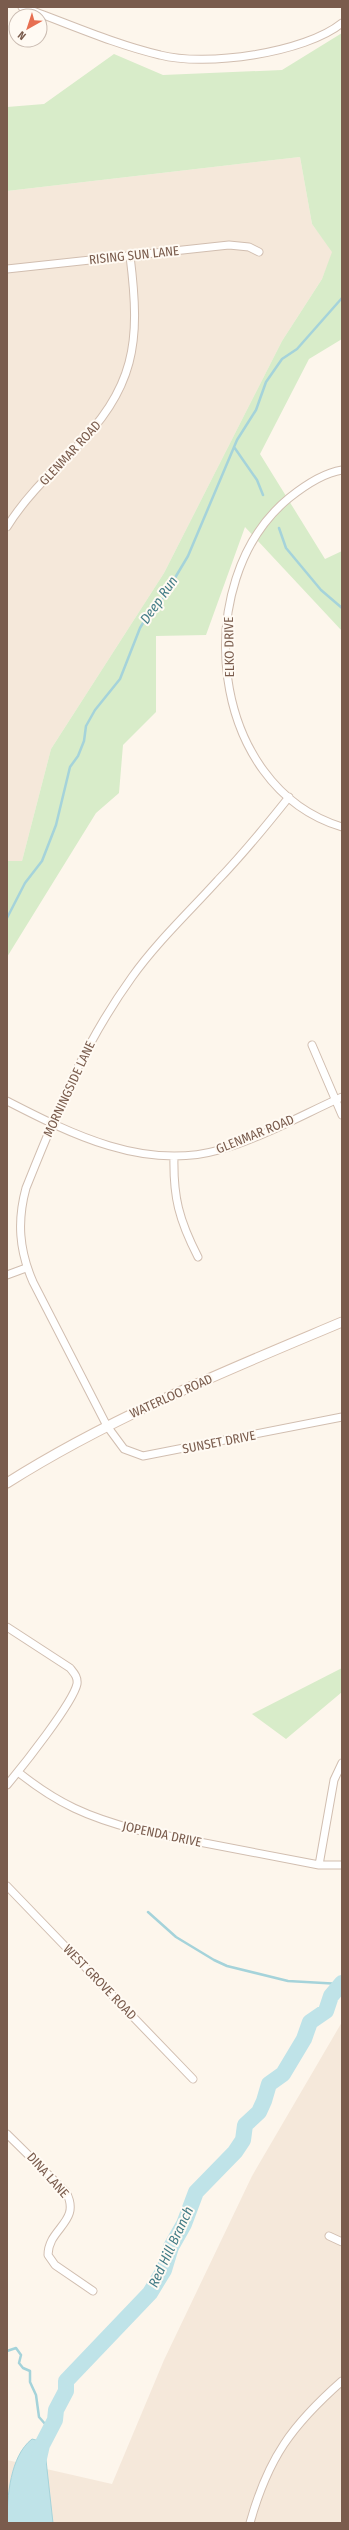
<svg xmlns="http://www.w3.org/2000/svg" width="349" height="2530" font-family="'Fira Sans Condensed',sans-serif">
<rect width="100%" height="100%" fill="#fdf6ec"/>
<path fill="#f5e8da" d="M300,157L312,224L333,252L322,279L282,341L164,573L51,749L22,861H7V191Z
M342,2022V2523H7V2460L112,2484L164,2360L252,2176Z"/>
<path fill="#d8ecc9" d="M342,33V339L309,359L260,454L325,559L342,551V631L245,527L206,635L156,636V712L123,745L119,793L96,813L7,957V861H22L51,749L164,573L282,341L322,279L332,252L312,224L300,157L7,191V107L44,104L114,54L163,75L282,70Z
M342,1668V1692L286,1739L252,1714Z"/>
<path fill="#bfe3e8" stroke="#a5d3da" d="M32,2439L40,2441L46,2460L53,2523H7C7,2497 10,2456 32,2439Z"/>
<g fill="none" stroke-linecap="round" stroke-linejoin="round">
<path stroke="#a5d3da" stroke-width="2.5" d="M234,447L257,480L263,495
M279,528L286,548L321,590L342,608
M7,918L25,883L42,861L56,825L70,767L78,756L84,741L86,726L95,710L120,679L140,628L149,613L163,598L188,556L237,440L256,410L266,382L282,359L297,349L342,298
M148,1912L176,1937L214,1960L227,1966L288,1981L341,1984
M7,2351L16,2348L21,2355L19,2363L23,2368L30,2371V2382L36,2395L39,2417L46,2425L49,2434"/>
<path stroke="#bfe3e8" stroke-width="16" d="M37,2467L42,2445L55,2420L56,2410L66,2391V2381L150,2293L164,2270L171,2247L184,2224L196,2192L235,2152L243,2140L245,2125L259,2112L264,2101L269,2084L283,2074L304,2039L310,2022L326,2011L331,1996L342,1983"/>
<defs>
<path id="minor" d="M22,7C67,23 113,44 160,55C206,67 305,53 342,23
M7,269L229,245L249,247L259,252
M342,470C323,473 304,486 289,498C188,581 209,787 342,827
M7,527C24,499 48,476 71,453C136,387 141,344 130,256
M289,797C266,826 243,854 218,880C189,912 157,942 132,977C83,1045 57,1111 26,1188C17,1221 19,1250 33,1282L107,1426L124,1449L143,1456L342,1417
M312,1045L342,1115
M7,1101C71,1134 145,1171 219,1150C261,1138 302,1115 342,1097
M174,1156C173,1197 179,1220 198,1257
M7,1275L26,1268
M7,1627L70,1668C74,1673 78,1677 77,1684C73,1703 22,1767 7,1785
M18,1772C58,1804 88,1817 137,1830L319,1865H342
M319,1865L334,1780L342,1763
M7,1886L193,2079
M7,2134L66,2192C82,2222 48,2228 48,2255L55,2265L93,2291
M329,2236L342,2242
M250,2523C268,2458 292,2425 342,2381"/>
<path id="secondary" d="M7,1483C113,1416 228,1370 342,1322"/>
</defs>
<use href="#minor" stroke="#d1beb0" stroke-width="9"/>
<use href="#secondary" stroke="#d6c0b0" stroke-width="11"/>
<use href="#minor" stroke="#fff" stroke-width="7"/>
<use href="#secondary" stroke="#fff" stroke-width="9"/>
</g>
<g text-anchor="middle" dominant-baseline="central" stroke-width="4" stroke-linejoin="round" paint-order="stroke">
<g font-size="13" fill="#7a5c4d" stroke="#fffaf3">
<text transform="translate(134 255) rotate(-6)">RISING SUN LANE</text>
<text transform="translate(70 453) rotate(-47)">GLENMAR ROAD</text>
<text transform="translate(229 647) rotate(-91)">ELKO DRIVE</text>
<text transform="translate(69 1089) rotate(-65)">MORNINGSIDE LANE</text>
<text transform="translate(255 1134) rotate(-22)">GLENMAR ROAD</text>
<text transform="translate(171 1396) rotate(-24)">WATERLOO ROAD</text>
<text transform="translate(219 1442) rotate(-11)">SUNSET DRIVE</text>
<text transform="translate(162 1834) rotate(12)">JOPENDA DRIVE</text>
<text transform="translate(100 1982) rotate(46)">WEST GROVE ROAD</text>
<text transform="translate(48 2175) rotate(48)">DINA LANE</text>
</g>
<g font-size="14" font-style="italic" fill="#437c86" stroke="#fffaf3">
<text transform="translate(159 600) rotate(-55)">Deep Run</text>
<text transform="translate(171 2247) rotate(-65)">Red Hill Branch</text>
</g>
</g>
<rect width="349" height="2530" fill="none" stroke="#7a5c4d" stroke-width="16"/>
<g transform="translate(28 28) rotate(219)"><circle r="19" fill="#fffaf3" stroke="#cabbb1"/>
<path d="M0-3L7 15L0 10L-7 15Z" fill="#e76f51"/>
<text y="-6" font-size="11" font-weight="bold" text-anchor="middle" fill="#7a5c4d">N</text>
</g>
</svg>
